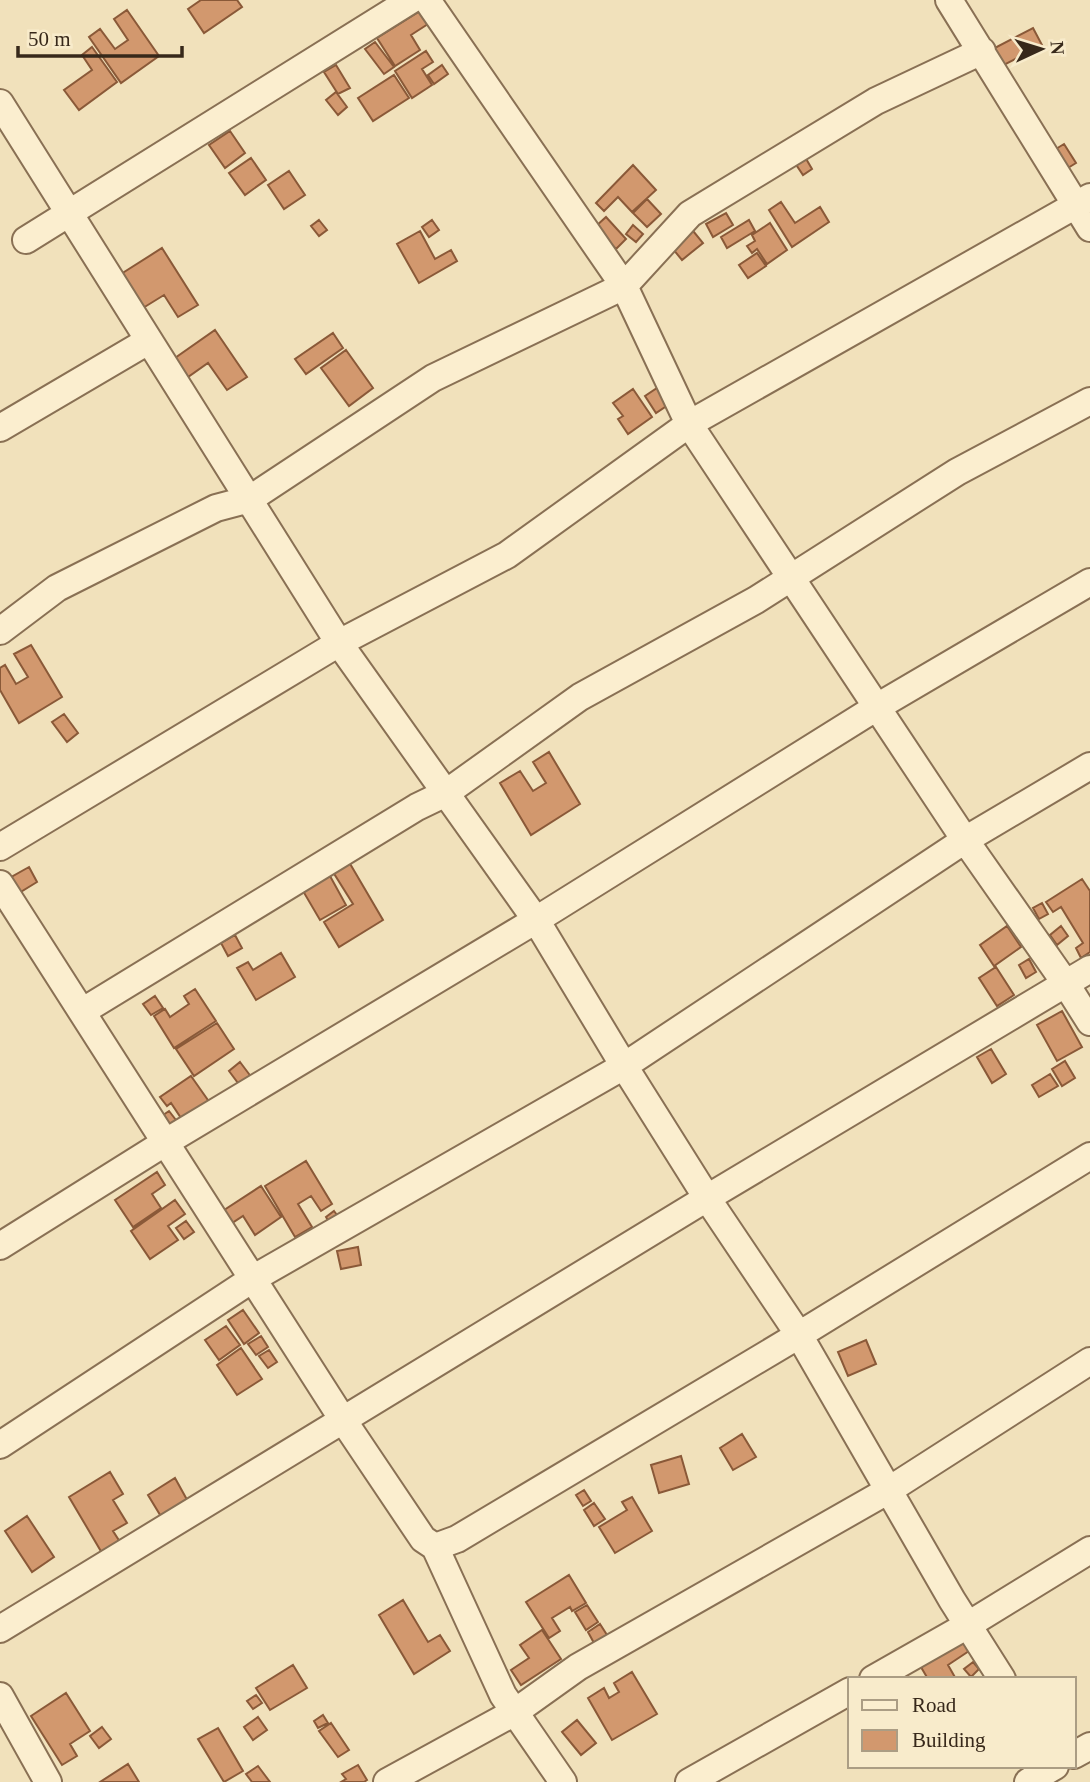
<svg xmlns="http://www.w3.org/2000/svg" width="1090" height="1782" font-family="Georgia,serif">
<rect width="100%" height="100%" fill="#f1e1bb"/>
<path fill="#d2986e" stroke="#8a5938" stroke-width="2" d="M201,0H237L242,7L204,33L188,9Z
M127,10L159,56L121,83L89,37L100,29L115,49L128,40L114,19Z
M420,11L428,24L411,35L420,50L395,66L377,38Z
M1033,28L1042,45L998,68L989,51Z
M375,42L394,67L384,74L365,49Z
M92,47L117,82L79,110L64,90L92,70L82,55Z
M426,51L433,62L422,69L432,85L412,98L395,71Z
M336,65L350,88L338,94L324,72Z
M442,65L448,74L434,84L428,75Z
M394,75L409,98L373,121L358,98Z
M336,92L347,107L338,115L326,100Z
M230,131L245,153L225,168L209,145Z
M1064,144L1076,163L1063,171L1051,152Z
M805,157L812,169L803,175L795,163Z
M251,158L266,180L245,195L229,173Z
M633,165L656,190L632,212L618,197L604,211L596,203Z
M289,171L305,195L284,209L268,185Z
M647,199L661,214L647,227L633,213Z
M781,202L795,223L820,207L829,222L792,247L769,210Z
M726,213L733,225L713,237L706,224Z
M606,217L626,239L616,249L595,227Z
M319,220L327,230L319,236L311,226Z
M432,220L439,230L429,237L422,227Z
M749,220L755,231L727,248L721,237Z
M770,223L787,250L767,264L757,249L752,253L747,246L755,241L752,235Z
M633,225L643,234L636,242L626,234Z
M689,226L703,243L682,260L668,243Z
M420,231L435,259L451,250L457,261L419,283L397,244Z
M162,248L198,305L178,317L164,295L143,308L121,274Z
M757,253L766,266L748,278L739,265Z
M215,330L247,377L227,390L208,363L188,377L175,358Z
M333,333L343,348L306,374L295,359Z
M346,350L373,388L349,406L321,368Z
M663,384L674,401L656,413L645,396Z
M633,389L652,417L628,434L618,419L623,416L613,403Z
M31,645L62,697L19,723L0,690V668L5,665L16,684L28,677L14,654Z
M64,714L78,733L67,742L52,722Z
M549,752L580,804L531,835L500,783L520,771L533,791L546,783L533,762Z
M349,862L383,920L339,947L324,922L353,904L333,872Z
M29,867L37,882L14,896L6,880Z
M330,876L346,905L320,920L303,891Z
M1082,879L1090,891V952L1081,958L1076,948L1083,943L1061,907L1053,912L1046,902Z
M1042,903L1048,914L1039,919L1033,908Z
M1007,926L1021,947L994,966L980,945Z
M1061,926L1068,936L1057,945L1050,935Z
M235,935L242,948L228,956L221,943Z
M281,953L295,977L256,1000L237,968L248,962L253,970Z
M1029,959L1036,972L1026,978L1019,965Z
M996,967L1014,995L997,1006L979,978Z
M195,989L216,1021L174,1048L154,1016L165,1009L170,1017L189,1004L184,996Z
M155,996L163,1008L151,1015L143,1004Z
M1062,1011L1082,1047L1057,1061L1037,1025Z
M217,1023L234,1049L194,1076L176,1049Z
M991,1049L1006,1074L992,1083L977,1057Z
M1065,1061L1075,1078L1062,1086L1052,1069Z
M240,1062L252,1078L241,1087L229,1071Z
M1050,1074L1058,1086L1039,1097L1032,1085Z
M191,1076L210,1103L183,1121L171,1103L167,1106L160,1097Z
M169,1111L179,1124L166,1133L156,1120Z
M306,1161L332,1204L321,1211L311,1196L298,1204L312,1227L295,1237L265,1186Z
M157,1172L165,1185L152,1194L161,1208L133,1227L115,1200Z
M261,1186L281,1217L255,1235L243,1216L226,1227L218,1214Z
M175,1200L185,1214L168,1226L178,1240L150,1259L131,1231Z
M334,1211L340,1219L331,1225L326,1217Z
M186,1221L194,1232L184,1239L176,1228Z
M358,1247L361,1265L341,1269L337,1251Z
M243,1310L259,1333L244,1344L228,1320Z
M226,1326L240,1345L219,1360L205,1340Z
M261,1336L268,1347L256,1355L248,1344Z
M866,1340L876,1364L848,1376L838,1352Z
M241,1348L262,1379L237,1395L217,1365Z
M269,1350L277,1362L268,1368L259,1356Z
M742,1434L756,1457L733,1470L720,1448Z
M681,1456L689,1484L659,1493L651,1465Z
M110,1472L123,1494L113,1500L127,1523L113,1531L120,1542L102,1553L69,1497Z
M175,1478L191,1507L165,1523L148,1495Z
M584,1490L591,1501L583,1506L576,1495Z
M632,1497L652,1531L615,1553L599,1527L627,1510L622,1502Z
M594,1503L605,1519L594,1526L584,1510Z
M27,1516L54,1557L32,1572L5,1531Z
M569,1575L586,1603L572,1611L570,1607L552,1618L560,1631L549,1638L526,1602Z
M403,1600L428,1642L440,1635L450,1651L414,1674L379,1615Z
M587,1605L598,1622L586,1630L575,1612Z
M600,1624L607,1635L594,1643L588,1632Z
M542,1630L561,1659L521,1685L511,1670L529,1658L520,1645Z
M960,1636L969,1651L948,1665L956,1679H928L918,1662Z
M973,1662L979,1669L971,1677L964,1669Z
M293,1665L307,1688L270,1710L256,1688Z
M632,1672L657,1714L612,1740L588,1698L604,1688L609,1698L619,1692L614,1683Z
M66,1693L90,1731L70,1744L77,1756L62,1765L31,1716Z
M256,1695L262,1703L253,1709L247,1701Z
M323,1715L328,1723L318,1728L314,1721Z
M258,1717L267,1730L253,1740L244,1727Z
M577,1720L596,1743L581,1755L562,1732Z
M331,1723L349,1750L338,1757L319,1731Z
M102,1727L111,1739L99,1748L90,1736Z
M218,1728L243,1771L224,1782L198,1739Z
M128,1764L139,1782H100Z
M358,1765L367,1780L364,1782H341L346,1779L342,1774Z
M258,1766L270,1782H252L246,1774Z"/>
<g fill="none" stroke-linecap="round" stroke-linejoin="round">
<defs>
<path id="minor" d="M427,0L624,286L689,424L965,840L1066,984L1090,1022
M949,0L1090,228
M0,103L339,643L536,920L624,1066L707,1198L799,1335L952,1600L1002,1679
M26,240L411,0
M0,428L148,341
M0,631L57,588L216,508L250,499L433,378L624,286L690,214L876,101L982,51
M0,847L339,643L507,555L689,424L1090,197
M0,884L343,1420L423,1539L435,1547L457,1539L799,1335L1090,1156
M83,1011L417,807L446,793L580,697L756,600L957,472L1090,401
M0,1246L166,1142L536,920L877,707L1090,582
M0,1445L254,1278L624,1066L965,840L1090,766
M435,1547L503,1695L563,1782
M0,1629L707,1198L1090,969
M873,1679L968,1625L1090,1550
M0,1696L48,1782
M1074,1755L1090,1746
M387,1782L515,1712L578,1667L889,1490L1090,1361
M689,1782L850,1691
M1028,1782L1055,1766"/>
</defs>
<use href="#minor" stroke="#897054" stroke-width="30"/>
<use href="#minor" stroke="#fbeecf" stroke-width="26"/>
</g>
<rect x="848" y="1677" width="228" height="91" fill="#f8ebcb" stroke="#ab9d84" stroke-width="2"/>
<rect x="862" y="1700" width="35" height="10" fill="#fbeecf" stroke="#ab9d84" stroke-width="2"/>
<text x="912" y="1712" font-size="21" fill="#37281a">Road</text>
<rect x="862" y="1730" width="35" height="21" fill="#d2986e" stroke="#ab9d84" stroke-width="2"/>
<text x="912" y="1747" font-size="21" fill="#37281a">Building</text>
<g transform="translate(1041 49) rotate(86)" stroke="#f8ebcb" stroke-width="5" paint-order="stroke">
<path d="M0-5L12 26L0 18L-12 26Z" fill="#37281a"/>
<text y="-10" font-size="19" font-weight="bold" text-anchor="middle" fill="#37281a">N</text>
</g>
<path d="M18 46v10h164v-10" fill="none" stroke="#37281a" stroke-width="3.5"/>
<text x="28" y="46" font-size="21" fill="#37281a" stroke="#f8ebcb" stroke-width="5" paint-order="stroke">50 m</text>
</svg>
